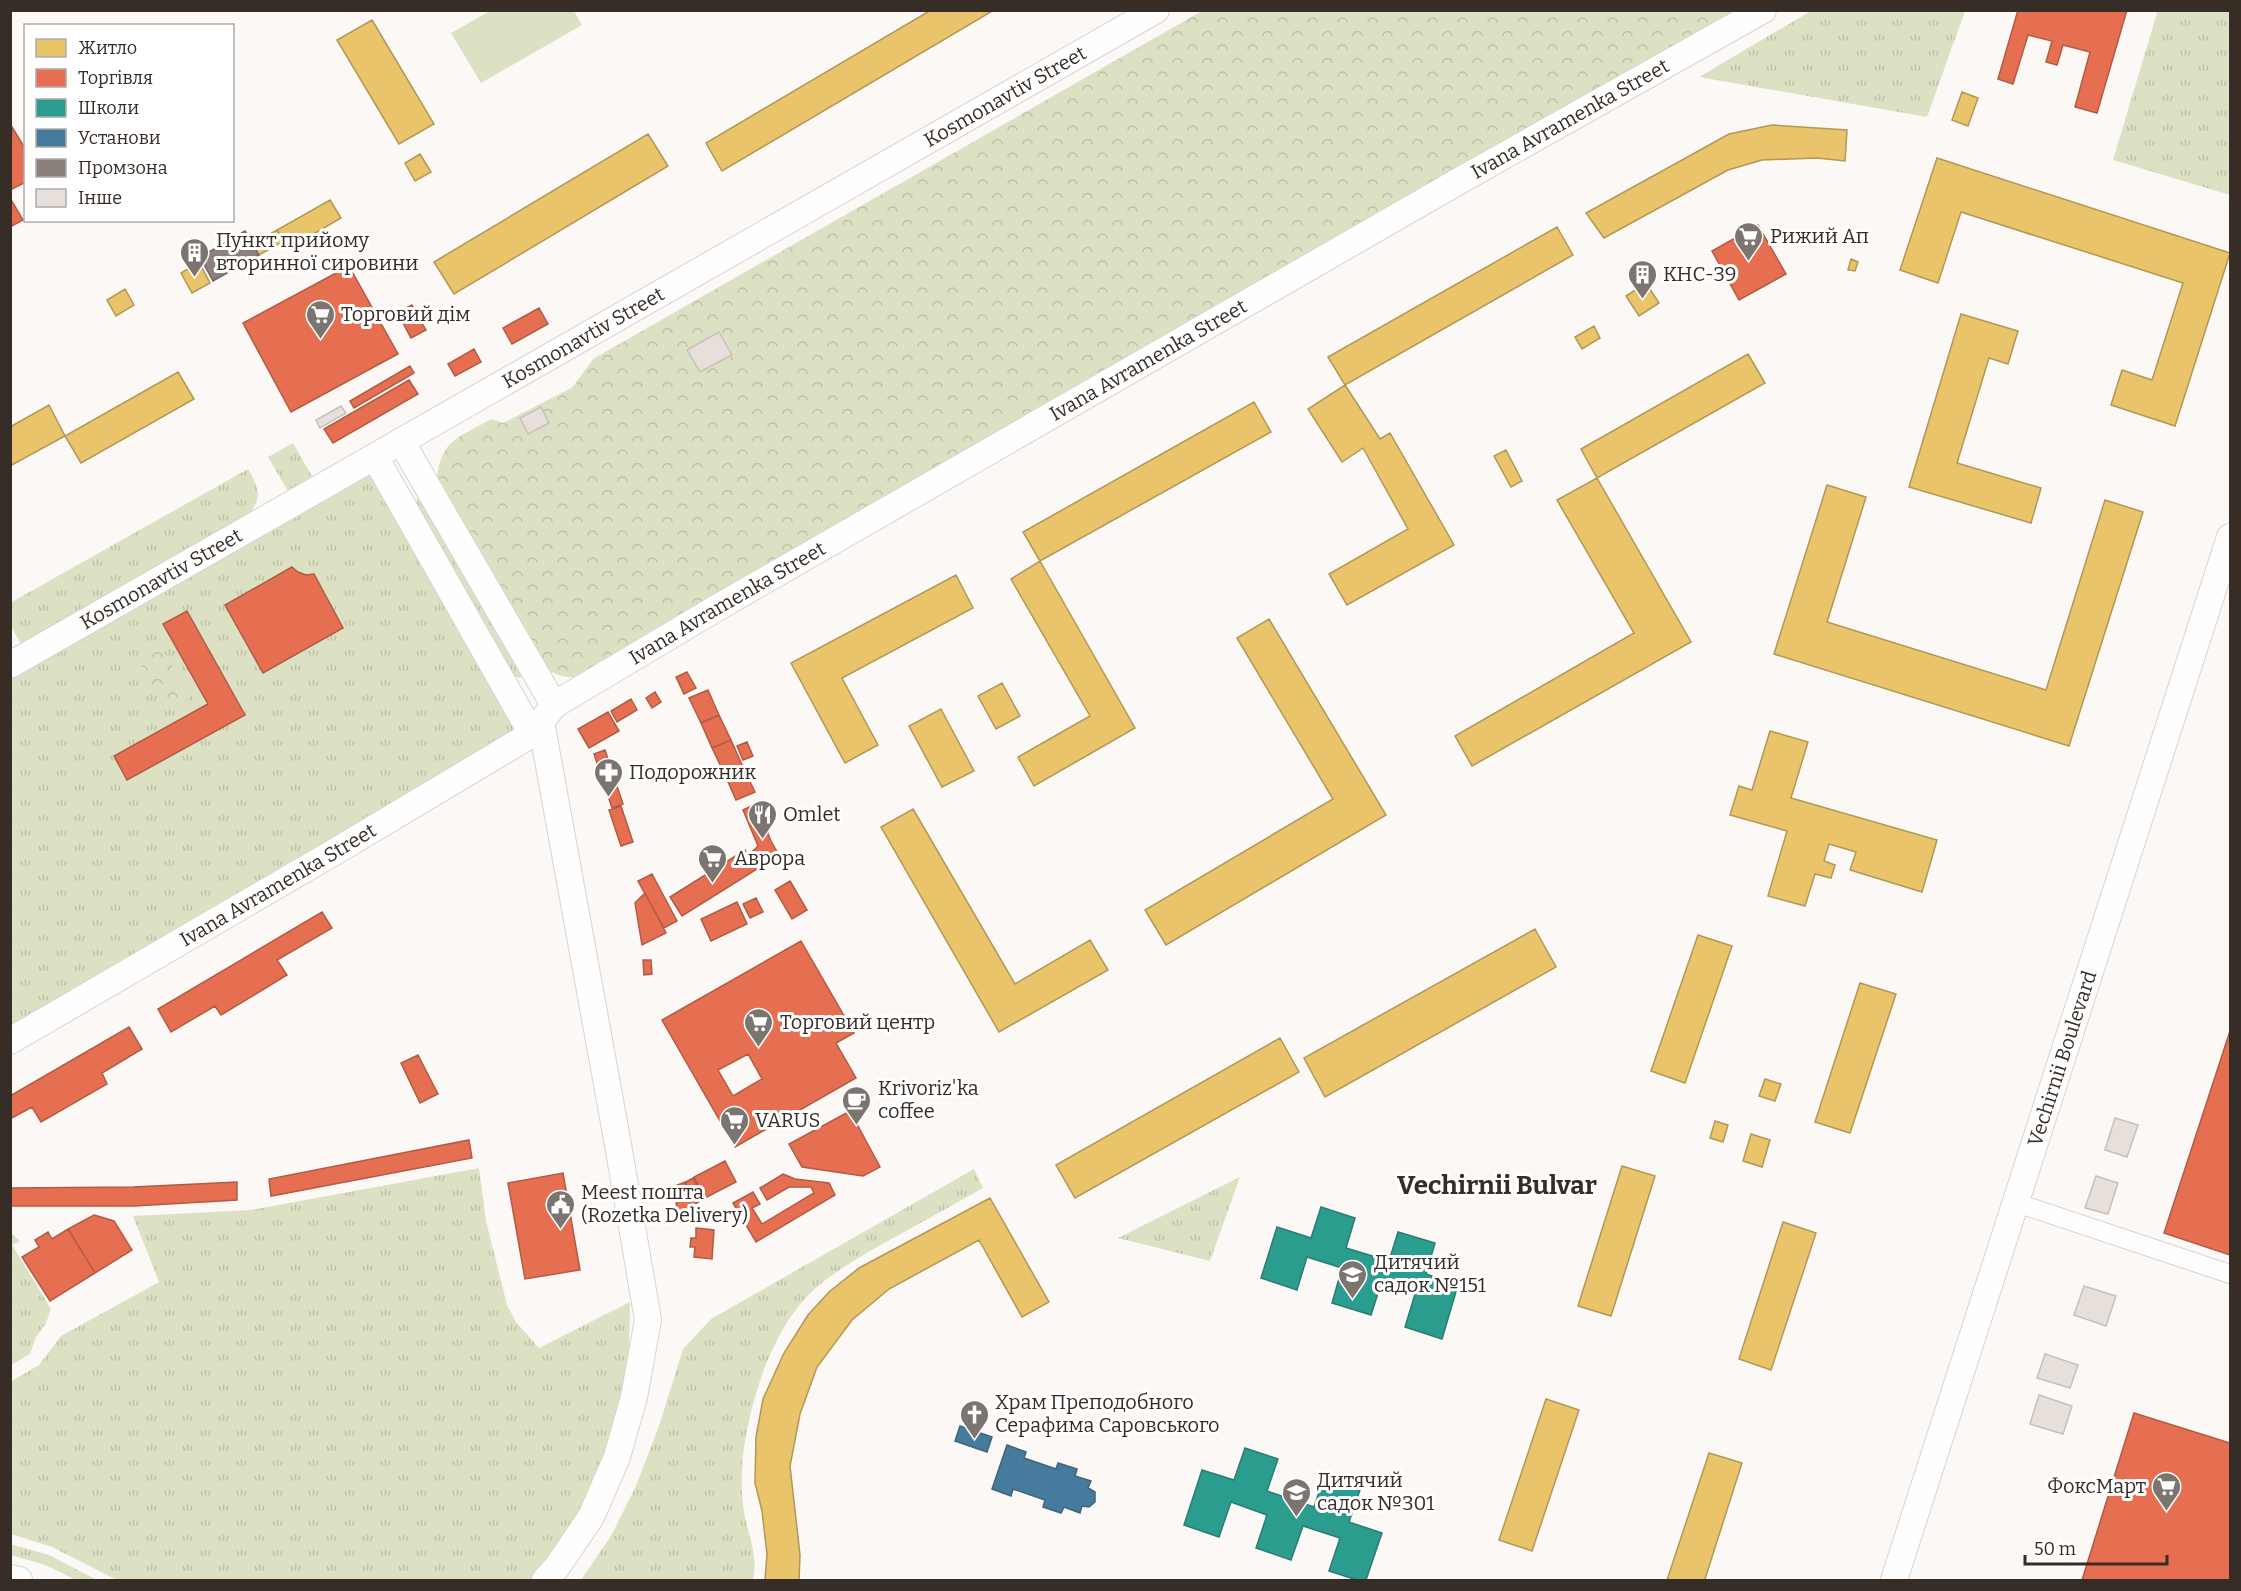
<svg xmlns="http://www.w3.org/2000/svg" width="2241" height="1591" font-family="Bitter,serif">
<defs>
<pattern id="grass-tufts" width="24" height="20" patternUnits="userSpaceOnUse" patternTransform="scale(1.5)"><rect width="24" height="20" fill="#dce1c4"/><path d="M3 7l-1-3M5 7V3M7 7l1-3M15 17l-1-3M17 17v-4M19 17l1-3" fill="none" stroke="#bdc1a8"/></pattern>
<pattern id="park-crowns" width="20" height="18" patternUnits="userSpaceOnUse" patternTransform="scale(1.5)"><rect width="20" height="18" fill="#dce1c4"/><path d="M2 6a3 3 0 1 1 6 0M12 15a3 3 0 1 1 6 0" fill="none" stroke="#bdc1a8"/></pattern>
</defs>
<rect width="100%" height="100%" fill="#fbf8f6"/>
<path fill="url(#grass-tufts)" d="M2158,10L2230,11V195L2113,160Z
M1811,11H1965L1927,117L1699,77Z
M293,443L314,480L289,493L268,457Z
M375,457L532,734L11,1041L10,665Z
M248,469C262,492 262,502 242,521L22,646L11,626L10,603Z
M417,498H423L523,674L520,678L511,675L416,508Z
M479,1168L486,1221L507,1305L516,1322L539,1348L630,1302L629,1357L625,1403L584,1518L538,1580H117L52,1547L11,1534L10,1382L39,1365L61,1336L159,1282L133,1216L251,1210Z
M974,1169L983,1188C954,1204 925,1221 895,1237C869,1252 842,1266 818,1286C772,1324 746,1409 742,1468C741,1485 742,1501 745,1518C750,1539 758,1559 753,1580H581L611,1536L636,1486L659,1426L683,1349L711,1319Z
M1240,1177L1210,1261L1118,1238Z
M10,1232L20,1241L12,1245L51,1309L46,1323L36,1337L30,1354L11,1365Z
M10,1544L49,1555L97,1580H76L45,1565L11,1555Z"/>
<path fill="url(#park-crowns)" d="M1202,11H1748L577,678C563,677 555,675 544,667L437,479C440,440 460,437 491,419L503,423L573,387L593,359Z
M162,648L190,698L167,710L139,661Z"/>
<path fill="#dce1c4" d="M490,11H574L582,25L481,83L451,33Z"/>
<path fill="#e9c46a" stroke="#b39756" stroke-width="1.5" d="M931,10H994L722,171L706,143Z
M372,20L434,124L399,144L337,40Z
M1962,92L1978,98L1968,126L1952,120Z
M1772,125L1847,130L1845,161L1817,158L1762,160L1728,170L1604,238L1586,213L1729,134Z
M648,134L668,166L454,294L434,262Z
M420,154L431,172L415,181L405,163Z
M1937,158L2230,253L2175,426L2111,405L2122,370L2152,380L2183,283L1961,212L1938,283L1900,270Z
M330,200L341,218L288,249L277,230Z
M1557,227L1573,255L1345,385L1328,357Z
M277,230L284,241L259,255L252,244Z
M1851,259L1858,262L1855,271L1848,270Z
M199,262L210,283L192,293L181,273Z
M1646,283L1659,303L1639,316L1626,296Z
M125,289L134,305L116,316L107,300Z
M1961,314L2018,331L2008,364L1989,358L1957,463L2041,488L2031,523L1909,487Z
M1594,326L1600,338L1582,349L1575,337Z
M1748,354L1765,383L1597,478L1581,449Z
M178,372L194,399L81,463L65,436Z
M1345,385L1380,439L1390,433L1454,545L1347,605L1329,574L1408,529L1363,448L1342,462L1308,409Z
M1254,402L1271,432L1040,561L1023,532Z
M49,405L65,436L10,466V427Z
M1506,450L1522,481L1511,487L1494,456Z
M1597,478L1691,642L1472,766L1455,736L1634,633L1557,500Z
M1827,485L1866,497L1827,622L2046,690L2105,500L2143,512L2069,746L1774,654Z
M1040,561L1135,728L1034,786L1018,757L1090,716L1011,579Z
M956,575L973,608L842,678L878,745L845,763L791,663Z
M1269,619L1386,815L1166,945L1145,910L1333,799L1237,638Z
M1002,683L1020,716L996,729L978,696Z
M941,709L974,771L942,787L909,726Z
M1770,731L1808,742L1791,798L1937,840L1922,892L1850,870L1856,852L1829,844L1824,861L1835,865L1831,878L1815,874L1805,906L1768,896L1787,831L1730,815L1739,786L1752,790Z
M913,809L1015,984L1090,940L1108,970L999,1032L881,827Z
M1535,929L1556,967L1325,1097L1304,1058Z
M1698,935L1732,946L1685,1083L1651,1071Z
M1860,983L1896,994L1850,1133L1815,1122Z
M1280,1038L1299,1072L1075,1198L1056,1165Z
M1765,1079L1781,1084L1775,1101L1759,1096Z
M1715,1121L1728,1125L1723,1142L1710,1138Z
M1751,1134L1770,1140L1762,1167L1743,1161Z
M1622,1166L1655,1176L1611,1316L1578,1306Z
M990,1198L1049,1302L1022,1317L979,1240L889,1289L852,1320L817,1367L800,1414L790,1466L800,1555L799,1580H765L767,1554L762,1511L755,1483L756,1437L763,1399L784,1353L808,1315L829,1292L859,1268Z
M1783,1222L1816,1233L1771,1370L1739,1359Z
M1546,1399L1579,1410L1532,1551L1499,1540Z
M1709,1453L1742,1463L1705,1579L1704,1580H1667Z"/>
<path fill="#e76f51" stroke="#b25b44" stroke-width="1.5" fill-rule="evenodd" d="M2018,10H2127L2097,113L2075,107L2090,52L2063,45L2057,65L2046,62L2052,41L2028,35L2013,84L1998,79Z
M12,127L26,150V182L10,190Z
M10,198L23,220L10,227Z
M1758,225L1786,274L1739,300L1712,251Z
M349,266L398,354L291,412L243,323Z
M412,305L416,313L409,317L404,309Z
M539,308L548,324L512,344L503,328Z
M417,315L426,330L411,338L403,323Z
M474,349L481,362L455,376L448,364Z
M410,366L414,373L354,408L350,401Z
M409,380L418,394L333,443L324,429Z
M292,567L298,572L306,575L314,574L343,628L263,673L225,605Z
M187,611L245,715L127,780L114,756L208,704L163,624Z
M687,672L696,688L684,694L676,677Z
M708,690L719,715L701,723L689,698Z
M655,692L661,702L652,708L646,698Z
M631,699L637,710L617,722L611,711Z
M608,712L619,731L589,748L578,729Z
M719,715L731,740L712,748L701,723Z
M731,740L743,767L725,775L712,748Z
M747,742L753,756L743,760L737,746Z
M605,750L623,804L612,808L594,754Z
M743,767L755,792L736,800L725,775Z
M756,804L771,841L780,857L762,867L751,853L758,846L743,810Z
M621,806L633,842L621,846L609,810Z
M745,850L757,869L682,916L670,897Z
M652,874L677,921L664,928L638,881Z
M790,881L807,910L792,919L775,890Z
M645,893L666,933L642,945L635,903Z
M756,898L763,912L750,918L743,904Z
M737,902L747,924L711,941L701,919Z
M322,912L332,928L277,960L287,975L221,1015L215,1006L171,1032L158,1009Z
M801,941L854,1033L836,1043L856,1078L735,1147L662,1020ZM748,1054L762,1079L733,1096L718,1070Z
M643,960H651L652,974L644,975Z
M129,1027L142,1049L102,1073L107,1084L41,1122L32,1107L10,1119V1096Z
M2230,1031V1255L2164,1233Z
M418,1055L438,1094L420,1103L401,1063Z
M850,1111L880,1167L863,1176L802,1167L789,1144Z
M469,1140L472,1158L271,1196L269,1179Z
M725,1161L736,1182L705,1198L694,1177Z
M563,1173L580,1270L525,1279L508,1183Z
M783,1174L795,1179L829,1183L835,1195L756,1242L733,1203L753,1192L760,1204L752,1208L762,1224L814,1193L811,1187H789L767,1200L760,1188Z
M693,1178L704,1199L691,1206L686,1182Z
M237,1182V1200L134,1206H10V1188L133,1187Z
M685,1182L690,1207L677,1214L675,1186Z
M94,1215L114,1221L132,1250L95,1273L68,1229Z
M696,1228L714,1230L712,1259L694,1257L695,1247H690L691,1238H696Z
M68,1229L95,1273L50,1301L22,1257L39,1247L35,1240L48,1232L52,1239Z
M2134,1413L2230,1443V1580H2082Z"/>
<path fill="#2a9d8f" stroke="#2e7b70" stroke-width="1.5" d="M1321,1207L1355,1218L1346,1248L1389,1261L1398,1232L1435,1243L1426,1274L1458,1285L1442,1339L1405,1327L1415,1294L1381,1284L1371,1315L1332,1303L1342,1268L1307,1257L1297,1290L1261,1278L1277,1227L1311,1238Z
M1245,1448L1278,1459L1267,1491L1314,1507L1324,1477L1360,1490L1349,1522L1382,1533L1366,1580H1357L1329,1571L1340,1538L1303,1526L1291,1560L1256,1548L1267,1515L1231,1502L1219,1537L1184,1525L1202,1470L1234,1480Z"/>
<path fill="#457b9d" stroke="#406479" stroke-width="1.5" d="M960,1426L992,1437L987,1452L955,1441Z
M1007,1445L1026,1452L1024,1458L1056,1469L1058,1463L1077,1469L1075,1476L1091,1481L1088,1488L1095,1492V1502L1089,1507L1082,1506L1080,1513L1064,1507L1061,1513L1043,1507L1045,1500L1013,1489L1011,1496L992,1489Z"/>
<path fill="#8a817c" stroke="#716862" stroke-width="1.5" d="M245,231L259,255L213,281L200,257Z"/>
<path fill="#e7dfda" stroke="#c6c0bc" stroke-width="1.5" d="M719,332L732,355L700,372L687,350Z
M341,406L346,413L320,428L316,420Z
M541,407L549,423L528,434L520,418Z
M2115,1118L2138,1125L2127,1157L2105,1150Z
M2096,1176L2118,1183L2108,1214L2085,1208Z
M2084,1286L2116,1296L2106,1326L2074,1315Z
M2045,1354L2078,1365L2070,1388L2037,1378Z
M2039,1395L2072,1406L2063,1434L2030,1424Z"/>
<g fill="none" stroke-linecap="round" stroke-linejoin="round">
<defs>
<path id="street" d="M2014,1202L2230,1274"/>
<g id="secondary">
<path d="M401,441L554,705"/>
<path d="M375,457L532,734"/>
<path id="s1" d="M10,665L1156,10"/>
<path d="M541,722L617,1139L648,1320L634,1397L617,1457L591,1517L557,1567L545,1580"/>
<path id="s2" d="M10,1041L336,851L532,734L554,705L715,609L1459,181L1763,10"/>
<path d="M10,1578L19,1580"/>
<path id="s3" d="M1894,1580L2230,537"/>
</g>
</defs>
<use href="#street" stroke="#d9d3cf" stroke-width="20"/>
<use href="#secondary" stroke="#d9d3cf" stroke-width="28"/>
<use href="#street" stroke="#fefefe" stroke-width="18"/>
<use href="#secondary" stroke="#fefefe" stroke-width="26"/>
</g>
<defs>
<symbol id="supermarket-pin" viewBox="-11 -11 22 30"><path d="M0 17L-7.5 6A9.5 9.5 0 1 1 7.5 6Z" fill="#7b746f" stroke="#fff"/><path d="M-6-5.5h2.5l.6 2H6L4.5 2H-2.5L-4.4-4H-6ZM-1.5 3.2a1.3 1.3 0 1 0 .1 0ZM3 3.2a1.3 1.3 0 1 0 .1 0Z" fill="#fff"/></symbol>
<symbol id="building-pin" viewBox="-11 -11 22 30"><path d="M0 17L-7.5 6A9.5 9.5 0 1 1 7.5 6Z" fill="#7b746f" stroke="#fff"/><path d="M-4-6H4V6H1V3H-1V6H-4ZM-2.5-4.3h1.7v1.8h-1.7ZM.8-4.3h1.7v1.8H.8ZM-2.5-1h1.7V.8h-1.7ZM.8-1h1.7V.8H.8Z" fill="#fff"/></symbol>
<symbol id="pharmacy-pin" viewBox="-11 -11 22 30"><path d="M0 17L-7.5 6A9.5 9.5 0 1 1 7.5 6Z" fill="#7b746f" stroke="#fff"/><path d="M-2-6h4v4h4v4h-4v4h-4v-4h-4v-4h4Z" fill="#fff"/></symbol>
<symbol id="restaurant-pin" viewBox="-11 -11 22 30"><path d="M0 17L-7.5 6A9.5 9.5 0 1 1 7.5 6Z" fill="#7b746f" stroke="#fff"/><path d="M-5-6h1v4h1v-4h1v4h1v-4h1v5L-1.5 .5V6h-2V.5L-5-1ZM5-6V6H3V1.5H1.5Q1.5-4 5-6Z" fill="#fff"/></symbol>
<symbol id="cafe-pin" viewBox="-11 -11 22 30"><path d="M0 17L-7.5 6A9.5 9.5 0 1 1 7.5 6Z" fill="#7b746f" stroke="#fff"/><path d="M-5.5-4.5H6V0H3Q3 3.5 0 3.5H-2.5Q-5.5 3.5-5.5 0ZM3-3.2v2h1.7v-2ZM-6 4.5H4V6H-6Z" fill="#fff"/></symbol>
<symbol id="civic-pin" viewBox="-11 -11 22 30"><path d="M0 17L-7.5 6A9.5 9.5 0 1 1 7.5 6Z" fill="#7b746f" stroke="#fff"/><path d="M-.6-6.5H3V-4.5H.6V-3L4-1V1h2V6H-6V1h2V-1L-.6-3ZM-1.2 2.5V6h2.4V2.5Z" fill="#fff"/></symbol>
<symbol id="school-pin" viewBox="-11 -11 22 30"><path d="M0 17L-7.5 6A9.5 9.5 0 1 1 7.5 6Z" fill="#7b746f" stroke="#fff"/><path d="M0-5L7-2L0 1L-7-2ZM-4 1L0 2.5L4 1V4Q0 6-4 4Z" fill="#fff"/></symbol>
<symbol id="church-pin" viewBox="-11 -11 22 30"><path d="M0 17L-7.5 6A9.5 9.5 0 1 1 7.5 6Z" fill="#7b746f" stroke="#fff"/><path d="M-1.2-6h2.4v3.5h3.3v2.4h-3.3V6h-2.4V-.1h-3.3v-2.4h3.3Z" fill="#fff"/></symbol>
</defs>
<g fill-rule="evenodd">
<use href="#supermarket-pin" x="1732" y="220" width="33" height="45"/>
<use href="#building-pin" x="178" y="236" width="33" height="45"/>
<use href="#building-pin" x="1626" y="258" width="33" height="45"/>
<use href="#supermarket-pin" x="304" y="298" width="33" height="45"/>
<use href="#pharmacy-pin" x="592" y="756" width="33" height="45"/>
<use href="#restaurant-pin" x="746" y="798" width="33" height="45"/>
<use href="#supermarket-pin" x="696" y="842" width="33" height="45"/>
<use href="#supermarket-pin" x="742" y="1006" width="33" height="45"/>
<use href="#cafe-pin" x="840" y="1084" width="33" height="45"/>
<use href="#supermarket-pin" x="718" y="1104" width="33" height="45"/>
<use href="#civic-pin" x="544" y="1188" width="33" height="45"/>
<use href="#school-pin" x="1336" y="1258" width="33" height="45"/>
<use href="#church-pin" x="958" y="1398" width="33" height="45"/>
<use href="#supermarket-pin" x="2150" y="1470" width="33" height="45"/>
<use href="#school-pin" x="1280" y="1476" width="33" height="45"/>
</g>
<g text-anchor="middle" dominant-baseline="central" stroke-width="6" stroke-linejoin="round" paint-order="stroke">
<g font-size="20" fill="#362d26" stroke="#fff">
<text stroke="none"><textPath href="#s1" startOffset="1146">Kosmonavtiv Street</textPath></text>
<text stroke="none"><textPath href="#s2" startOffset="1815">Ivana Avramenka Street</textPath></text>
<text stroke="none"><textPath href="#s1" startOffset="660">Kosmonavtiv Street</textPath></text>
<text stroke="none"><textPath href="#s2" startOffset="1329">Ivana Avramenka Street</textPath></text>
<text stroke="none"><textPath href="#s1" startOffset="174">Kosmonavtiv Street</textPath></text>
<text stroke="none"><textPath href="#s2" startOffset="843">Ivana Avramenka Street</textPath></text>
<text stroke="none"><textPath href="#s2" startOffset="310">Ivana Avramenka Street</textPath></text>
<text stroke="none"><textPath href="#s3" startOffset="548">Vechirnii Boulevard</textPath></text>
</g>
<g font-size="20" fill="#362d26" stroke="#fff" text-anchor="start">
<text x="1770" y="236">Рижий Ап</text>
<text x="216" y="240">Пункт прийому<tspan x="216" dy="23">вторинної сировини</tspan></text>
<text x="1663" y="274">КНС-39</text>
<text x="341" y="314">Торговий дім</text>
<text x="629" y="772">Подорожник</text>
<text x="783" y="814">Omlet</text>
<text x="734" y="858">Аврора</text>
<text x="780" y="1022">Торговий центр</text>
<text x="878" y="1088">Krivoriz'ka<tspan x="878" dy="23">coffee</tspan></text>
<text x="755" y="1120">VARUS</text>
<text x="581" y="1192">Meest пошта<tspan x="581" dy="23">(Rozetka Delivery)</tspan></text>
<text x="1374" y="1262">Дитячий<tspan x="1374" dy="23">садок №151</tspan></text>
<text x="995" y="1402">Храм Преподобного<tspan x="995" dy="23">Серафима Саровського</tspan></text>
<text x="1317" y="1480">Дитячий<tspan x="1317" dy="23">садок №301</tspan></text>
<text x="2146" y="1486" text-anchor="end">ФоксМарт</text>
</g>
<g font-size="26" font-weight="bold" fill="#362d26" stroke="#fff">
<text x="1497" y="1185">Vechirnii Bulvar</text>
</g>
</g>
<rect width="2241" height="1591" fill="none" stroke="#362d26" stroke-width="24"/>
<rect x="24" y="24" width="210" height="198" fill="#ffffff" stroke="#afaba8" stroke-width="1.5"/>
<rect x="36" y="39" width="30" height="18" fill="#e9c46a" stroke="#afaba8" stroke-width="1.5"/>
<text x="78" y="54" font-size="18" fill="#362d26">Житло</text>
<rect x="36" y="69" width="30" height="18" fill="#e76f51" stroke="#afaba8" stroke-width="1.5"/>
<text x="78" y="84" font-size="18" fill="#362d26">Торгівля</text>
<rect x="36" y="99" width="30" height="18" fill="#2a9d8f" stroke="#afaba8" stroke-width="1.5"/>
<text x="78" y="114" font-size="18" fill="#362d26">Школи</text>
<rect x="36" y="129" width="30" height="18" fill="#457b9d" stroke="#afaba8" stroke-width="1.5"/>
<text x="78" y="144" font-size="18" fill="#362d26">Установи</text>
<rect x="36" y="159" width="30" height="18" fill="#8a817c" stroke="#afaba8" stroke-width="1.5"/>
<text x="78" y="174" font-size="18" fill="#362d26">Промзона</text>
<rect x="36" y="189" width="30" height="18" fill="#e7dfda" stroke="#afaba8" stroke-width="1.5"/>
<text x="78" y="204" font-size="18" fill="#362d26">Інше</text>
<path d="M2025 1555v9h142v-9" fill="none" stroke="#362d26" stroke-width="3"/>
<text x="2034" y="1555" font-size="18" fill="#362d26" stroke="#ffffff" stroke-width="4.5" paint-order="stroke">50 m</text>
</svg>
